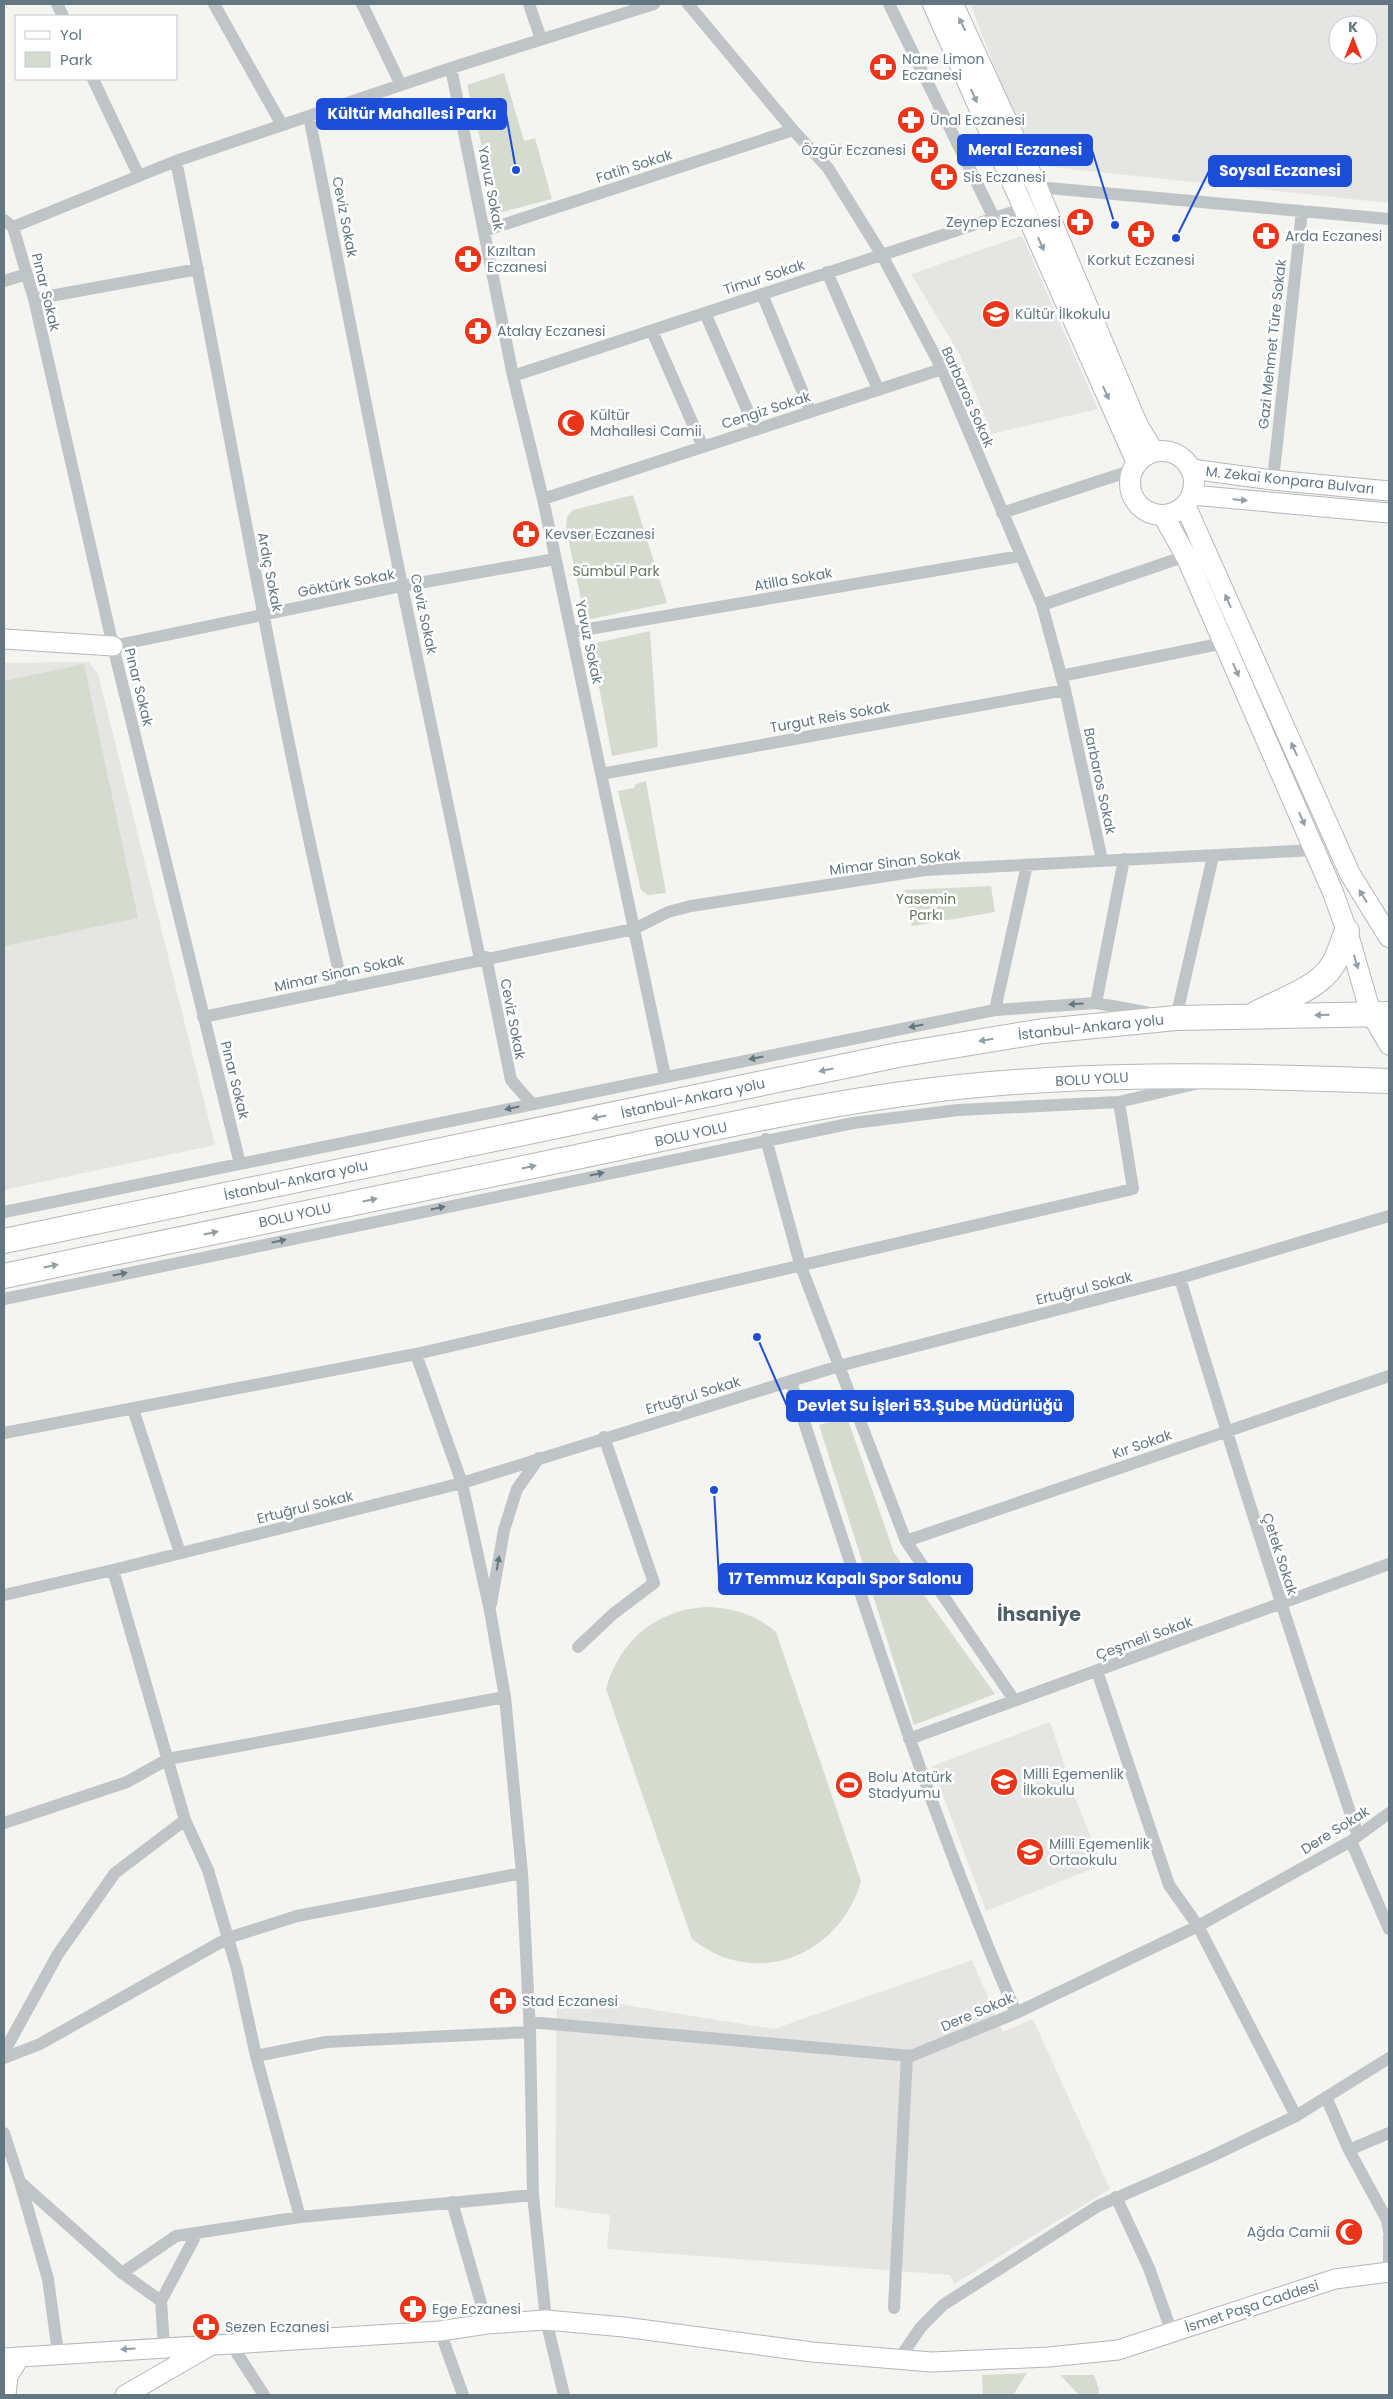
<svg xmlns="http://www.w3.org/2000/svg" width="1393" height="2399" font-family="Poppins,sans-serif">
<rect width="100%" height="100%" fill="#f4f4f0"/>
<path fill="#e5e5e3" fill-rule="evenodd" d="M972,4H1389V203L1033,165L975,17ZM1338,25H1368V55H1338Z
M1022,236L1098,409L992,434L960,355L911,274Z
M89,662L98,674L215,1145L4,1190V663Z
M1050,1722L1075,1797L1102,1865L986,1911L932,1766Z
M972,1960L1003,2032L1033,2019L1110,2189L954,2284L950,2275L607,2249L610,2215L555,2207L557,1994L774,2029Z"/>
<path fill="#d6dbd0" d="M504,73L524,141L535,138L552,199L498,213L467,85Z
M633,495L667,603L591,619L584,614L566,528L567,517L573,510Z
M650,631L658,747L612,756L591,644Z
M84,664L138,918L4,946V681Z
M646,781L666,893L648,895L641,890L618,791L634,788L636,784Z
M991,886L995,912L912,926L904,890Z
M847,1417L894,1553L995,1694L914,1725L819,1425Z
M705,1607C730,1607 756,1614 776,1632L861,1881C840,1956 755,1990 692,1939L606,1689C619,1642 655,1610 705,1607Z
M1027,2373L1013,2395H983L982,2375Z
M1060,2375H1094L1099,2389L1098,2395H1079Z"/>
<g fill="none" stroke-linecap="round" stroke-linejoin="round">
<defs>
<path id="secondary" d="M1191,469L1273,480L1389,491
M1192,495L1389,513
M4,639L113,646
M1371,1014L1389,1045
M4,2358L440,2331L487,2324L546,2320L624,2327L812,2352L931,2362L1049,2357L1118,2350L1335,2279L1389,2272
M6,2395L8,2376L20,2357
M125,2395L208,2347"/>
<path id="primary" d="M933,4L1137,463
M953,4L1037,187L1138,426L1154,452
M1130 483a32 32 0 1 1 64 0a32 32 0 1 1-64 0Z
M1185,505L1350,874L1389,937
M1163,515L1186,556L1332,890L1347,931L1371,1014"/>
<path id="highway" d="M1257,1013C1279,1001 1319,988 1332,966C1339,956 1342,942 1347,931
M4,1241L898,1055L1043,1031L1176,1018L1389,1014
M4,1276C188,1237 372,1199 557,1161C674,1137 791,1109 910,1093C1068,1071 1230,1075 1389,1081"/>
</defs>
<use href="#secondary" stroke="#b1b8bb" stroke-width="21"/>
<use href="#primary" stroke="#b4b9bc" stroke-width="22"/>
<use href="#highway" stroke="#b4b8ba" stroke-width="26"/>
<path stroke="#bfc4c6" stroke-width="12" d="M57,4L63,16
M214,4L282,125
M362,4L401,85
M529,4L541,39
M688,4L793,130L828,168L882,255L942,369L1042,605L1065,690L1102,860
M889,4L994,218
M451,68L513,376L543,499L665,1076
M93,79L139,176
M309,116L402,586L480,959
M176,161C232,436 277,714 343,988
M1037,187L1389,219
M4,220L13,227L34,299L113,646L240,1164
M13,227L176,161L451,68L654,4
M484,231L793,130
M827,272L878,389
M4,281L27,274
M762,294L811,412
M34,299L198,269
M705,313L756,430
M652,331L703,447
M513,376L1025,208
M1273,480L1302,211
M543,499L942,369
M1002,513L1133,470
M1042,605L1186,556
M571,632L1020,556
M113,646L402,586L555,559
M1061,676L1224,643
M601,774L1065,690
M486,957L511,1080L532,1104
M1096,1003L1124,859
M995,1010L1027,865
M203,1017L634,929L668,912L691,906L925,870L1315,850
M1172,1017L1176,1018L1213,856
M766,1139L800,1264L906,1541L1014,1700
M4,1212L995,1010L1096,1003L1150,1013
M1180,1278C1236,1466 1296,1651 1358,1836
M4,1299L853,1123L958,1110L1119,1102L1195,1084
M416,1354L462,1483L490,1611L505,1697L522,1873L530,2032L533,2195L546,2320L564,2395
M791,1382C861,1594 927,1808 1016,2013
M133,1409L180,1553
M4,1433L416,1354L1133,1189L1119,1102
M906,1541L1389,1376
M113,1570L185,1820L208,1870L237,1969L256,2056L300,2217
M4,1595L113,1570L462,1483L839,1366L1180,1278L1389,1216
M491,1604L504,1530L517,1489L539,1458
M578,1647L613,1614L654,1583L604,1437
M1097,1671L1169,1885L1198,1926L1296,2116
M909,1739L1389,1564
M4,1823L127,1782L168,1759L505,1697
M1351,1841L1389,1929
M529,2022L911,2056L1016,2013L1198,1926L1351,1841L1389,1813
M4,2052L58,1954L115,1873L185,1820
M256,2056L326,2042L530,2032
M4,2058L40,2044L228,1938L297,1916L522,1873
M1326,2097L1349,2150L1387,2220L1389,2232
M4,2133L20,2182L122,2273L161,2301L164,2347
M1349,2150L1389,2133
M20,2182L48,2279L58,2353
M1116,2197L1149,2268L1172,2333
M452,2202L487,2324
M1389,2272V2237
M122,2273L176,2236L300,2217L533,2195
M161,2301L197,2233
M894,2308L907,2055
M440,2331L463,2395
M231,2344L264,2395
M899,2359L921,2327L943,2305L1098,2206L1210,2157L1296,2116L1389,2058"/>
<use href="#secondary" stroke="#fff" stroke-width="19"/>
<use href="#primary" stroke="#fff" stroke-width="20"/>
<use href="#highway" stroke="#fff" stroke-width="24"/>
</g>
<defs><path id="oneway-solid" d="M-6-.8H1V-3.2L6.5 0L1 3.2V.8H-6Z" transform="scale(1.25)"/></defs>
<g fill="#91a0a8">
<use href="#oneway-solid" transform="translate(962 24) rotate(-115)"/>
<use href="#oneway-solid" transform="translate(974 96) rotate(66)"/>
<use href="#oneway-solid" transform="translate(1041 244) rotate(66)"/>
<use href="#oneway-solid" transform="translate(1106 393) rotate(66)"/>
<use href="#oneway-solid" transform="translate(1240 500) rotate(5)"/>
<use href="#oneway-solid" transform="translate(1228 601) rotate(-114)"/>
<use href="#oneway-solid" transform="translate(1236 670) rotate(66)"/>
<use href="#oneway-solid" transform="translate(1294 749) rotate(-114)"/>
<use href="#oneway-solid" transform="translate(1302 819) rotate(66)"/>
<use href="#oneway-solid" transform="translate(1363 896) rotate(-122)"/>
<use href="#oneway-solid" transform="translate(1356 962) rotate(74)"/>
<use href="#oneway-solid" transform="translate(1322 1015) rotate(179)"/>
<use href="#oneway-solid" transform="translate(986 1040) rotate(171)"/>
<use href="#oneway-solid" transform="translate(826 1070) rotate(168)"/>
<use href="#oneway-solid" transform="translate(599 1117) rotate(168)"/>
<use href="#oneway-solid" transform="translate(529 1167) rotate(-12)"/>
<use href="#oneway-solid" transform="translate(370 1200) rotate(-12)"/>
<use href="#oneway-solid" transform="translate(211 1233) rotate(-12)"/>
<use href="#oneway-solid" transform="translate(51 1266) rotate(-12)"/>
<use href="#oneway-solid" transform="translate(128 2349) rotate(177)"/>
</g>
<g fill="#627782">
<use href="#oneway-solid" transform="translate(1076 1004) rotate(177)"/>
<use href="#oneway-solid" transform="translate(916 1026) rotate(169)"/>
<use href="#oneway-solid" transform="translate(756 1058) rotate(169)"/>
<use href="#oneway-solid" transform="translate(512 1108) rotate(168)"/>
<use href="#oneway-solid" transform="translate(597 1174) rotate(-12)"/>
<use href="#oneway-solid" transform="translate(438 1208) rotate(-12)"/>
<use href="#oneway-solid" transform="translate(279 1241) rotate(-12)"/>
<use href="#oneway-solid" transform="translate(120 1274) rotate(-12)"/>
<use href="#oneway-solid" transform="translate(498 1563) rotate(-80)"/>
</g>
<defs>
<symbol id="pharmacy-disc" viewBox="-11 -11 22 22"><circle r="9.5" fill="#eb3519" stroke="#fff"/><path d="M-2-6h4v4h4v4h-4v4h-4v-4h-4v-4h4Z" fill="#fff"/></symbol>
<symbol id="school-disc" viewBox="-11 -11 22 22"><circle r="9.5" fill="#eb3519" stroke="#fff"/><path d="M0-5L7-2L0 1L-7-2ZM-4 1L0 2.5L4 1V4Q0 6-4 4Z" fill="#fff"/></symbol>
<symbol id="mosque-disc" viewBox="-11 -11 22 22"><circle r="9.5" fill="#eb3519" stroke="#fff"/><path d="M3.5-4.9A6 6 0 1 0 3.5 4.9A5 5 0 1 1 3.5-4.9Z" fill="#fff"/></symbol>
<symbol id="stadium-disc" viewBox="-11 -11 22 22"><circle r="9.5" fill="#eb3519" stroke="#fff"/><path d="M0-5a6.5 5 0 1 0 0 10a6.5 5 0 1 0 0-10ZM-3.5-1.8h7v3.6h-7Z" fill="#fff"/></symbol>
</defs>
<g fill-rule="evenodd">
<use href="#pharmacy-disc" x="867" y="51" width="32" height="32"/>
<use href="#pharmacy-disc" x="895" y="104" width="32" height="32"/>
<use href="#pharmacy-disc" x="909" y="134" width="32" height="32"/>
<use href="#pharmacy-disc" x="928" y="161" width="32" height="32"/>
<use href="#pharmacy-disc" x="1064" y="206" width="32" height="32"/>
<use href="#pharmacy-disc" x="1125" y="218" width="32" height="32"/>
<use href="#pharmacy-disc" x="1250" y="220" width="32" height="32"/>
<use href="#pharmacy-disc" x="452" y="243" width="32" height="32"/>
<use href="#school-disc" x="980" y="298" width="32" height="32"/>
<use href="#pharmacy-disc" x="462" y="315" width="32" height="32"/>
<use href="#mosque-disc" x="555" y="407" width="32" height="32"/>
<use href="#pharmacy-disc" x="510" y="518" width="32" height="32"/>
<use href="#school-disc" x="988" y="1766" width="32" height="32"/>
<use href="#stadium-disc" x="833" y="1769" width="32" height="32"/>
<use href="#school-disc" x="1014" y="1836" width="32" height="32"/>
<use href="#pharmacy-disc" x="487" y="1985" width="32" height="32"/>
<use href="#mosque-disc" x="1333" y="2216" width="32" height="32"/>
<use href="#pharmacy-disc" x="397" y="2293" width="32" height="32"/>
<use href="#pharmacy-disc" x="190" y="2311" width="32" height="32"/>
</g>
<g text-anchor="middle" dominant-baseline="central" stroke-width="5" stroke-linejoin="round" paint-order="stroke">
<g font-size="14" fill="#627782" stroke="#fff" text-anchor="start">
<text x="902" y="59">Nane Limon<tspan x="902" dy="16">Eczanesi</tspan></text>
<text x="930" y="120">Ünal Eczanesi</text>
<text x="906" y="150" text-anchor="end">Özgür Eczanesi</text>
<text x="963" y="177">Sis Eczanesi</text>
<text x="1061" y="222" text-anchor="end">Zeynep Eczanesi</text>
<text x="1285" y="236">Arda Eczanesi</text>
<text x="487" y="251">Kızıltan<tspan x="487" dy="16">Eczanesi</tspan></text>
<text x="1141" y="260" text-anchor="middle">Korkut Eczanesi</text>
<text x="1015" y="314">Kültür İlkokulu</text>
<text x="497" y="331">Atalay Eczanesi</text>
<text x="590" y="415">Kültür<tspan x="590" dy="16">Mahallesi Camii</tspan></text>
<text x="545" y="534">Kevser Eczanesi</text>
<text x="1023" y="1774">Milli Egemenlik<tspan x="1023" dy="16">İlkokulu</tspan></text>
<text x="868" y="1777">Bolu Atatürk<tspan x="868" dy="16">Stadyumu</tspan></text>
<text x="1049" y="1844">Milli Egemenlik<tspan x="1049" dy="16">Ortaokulu</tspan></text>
<text x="522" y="2001">Stad Eczanesi</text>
<text x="1330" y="2232" text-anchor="end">Ağda Camii</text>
<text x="432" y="2309">Ege Eczanesi</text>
<text x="225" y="2327">Sezen Eczanesi</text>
</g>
<g font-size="14" fill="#627782" stroke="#fff">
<text transform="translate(634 166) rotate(-18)">Fatih Sokak</text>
<text transform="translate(491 188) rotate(79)">Yavuz Sokak</text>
<text transform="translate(345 217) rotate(79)">Ceviz Sokak</text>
<text transform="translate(764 277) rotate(-18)">Timur Sokak</text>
<text transform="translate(46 292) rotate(76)">Pınar Sokak</text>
<text transform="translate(1272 344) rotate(-84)">Gazi Mehmet Türe Sokak</text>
<text transform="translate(968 397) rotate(66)">Barbaros Sokak</text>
<text transform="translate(766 410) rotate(-18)">Cengiz Sokak</text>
<text transform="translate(1290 480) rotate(6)">M. Zekai Konpara Bulvarı</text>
<text transform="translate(270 572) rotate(79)">Ardıç Sokak</text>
<text transform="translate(793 579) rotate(-10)">Atilla Sokak</text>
<text transform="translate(346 583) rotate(-11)">Göktürk Sokak</text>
<text transform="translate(424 614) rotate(78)">Ceviz Sokak</text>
<text transform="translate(589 642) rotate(78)">Yavuz Sokak</text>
<text transform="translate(139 687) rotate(76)">Pınar Sokak</text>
<text transform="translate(830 717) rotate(-10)">Turgut Reis Sokak</text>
<text transform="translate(1100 781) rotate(78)">Barbaros Sokak</text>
<text transform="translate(895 862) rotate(-7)">Mimar Sinan Sokak</text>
<text transform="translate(339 973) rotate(-12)">Mimar Sinan Sokak</text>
<text transform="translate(513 1019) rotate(79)">Ceviz Sokak</text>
<text transform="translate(1091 1027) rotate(-6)">İstanbul-Ankara yolu</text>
<text transform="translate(1092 1079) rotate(-3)">BOLU YOLU</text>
<text transform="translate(235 1080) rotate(76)">Pınar Sokak</text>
<text transform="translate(693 1098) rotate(-12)">İstanbul-Ankara yolu</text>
<text transform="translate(691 1134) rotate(-12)">BOLU YOLU</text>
<text transform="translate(296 1180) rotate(-12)">İstanbul-Ankara yolu</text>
<text transform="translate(295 1215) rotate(-12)">BOLU YOLU</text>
<text transform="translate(1084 1288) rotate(-14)">Ertuğrul Sokak</text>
<text transform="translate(693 1395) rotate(-17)">Ertuğrul Sokak</text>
<text transform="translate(1142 1444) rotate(-19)">Kır Sokak</text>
<text transform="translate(305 1507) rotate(-14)">Ertuğrul Sokak</text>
<text transform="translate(1280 1554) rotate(72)">Çetek Sokak</text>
<text transform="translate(1144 1638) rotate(-20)">Çeşmeli Sokak</text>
<text transform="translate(1335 1830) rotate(-32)">Dere Sokak</text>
<text transform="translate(977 2012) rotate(-23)">Dere Sokak</text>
<text transform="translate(1252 2306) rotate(-18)">İsmet Paşa Caddesi</text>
</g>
<g font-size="14" fill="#687961" stroke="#fff">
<text x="616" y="571">Sümbül Park</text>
<text x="926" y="899">Yasemin<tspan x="926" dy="16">Parkı</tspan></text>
</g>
<g font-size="19" font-weight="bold" fill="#505f67" stroke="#fff">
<text x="1039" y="1614">İhsaniye</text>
</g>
</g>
<path fill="none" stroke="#1d4ed8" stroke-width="2" d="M516 170L506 114M1115 225L1092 150M1176 238L1209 171M757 1337L787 1406M714 1490L719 1579"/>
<g fill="#1d4ed8" stroke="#fff" stroke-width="2">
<circle cx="516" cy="170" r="5"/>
<circle cx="1115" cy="225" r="5"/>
<circle cx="1176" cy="238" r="5"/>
<circle cx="757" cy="1337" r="5"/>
<circle cx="714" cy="1490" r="5"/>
</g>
<g fill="#1d4ed8" stroke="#1d4ed8" stroke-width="2">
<rect x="317" y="99" width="189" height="30" rx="5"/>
<rect x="958" y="135" width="134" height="30" rx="5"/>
<rect x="1209" y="156" width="142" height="30" rx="5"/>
<rect x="787" y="1391" width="286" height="30" rx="5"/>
<rect x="719" y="1564" width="253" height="30" rx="5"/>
</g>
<g font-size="15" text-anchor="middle" font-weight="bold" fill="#fff">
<text x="412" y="119">Kültür Mahallesi Parkı</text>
<text x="1025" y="155">Meral Eczanesi</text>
<text x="1280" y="176">Soysal Eczanesi</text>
<text x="930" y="1411">Devlet Su İşleri 53.Şube Müdürlüğü</text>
<text x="845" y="1584">17 Temmuz Kapalı Spor Salonu</text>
</g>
<rect width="1393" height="2399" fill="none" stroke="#627782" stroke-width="10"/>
<rect x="15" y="15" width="162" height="65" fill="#ffffff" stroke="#c0c9cd"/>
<rect x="25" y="31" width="25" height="8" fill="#ffffff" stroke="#c0c9cd"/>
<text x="60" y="40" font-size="15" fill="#627782">Yol</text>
<rect x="25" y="52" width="25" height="15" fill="#d6dbd0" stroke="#c0c9cd"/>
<text x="60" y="65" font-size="15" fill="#627782">Park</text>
<g transform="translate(1353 40)"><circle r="24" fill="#ffffff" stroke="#c0c9cd"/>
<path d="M0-4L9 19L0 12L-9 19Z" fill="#eb3519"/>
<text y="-8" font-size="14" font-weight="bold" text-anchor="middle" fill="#627782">K</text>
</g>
</svg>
